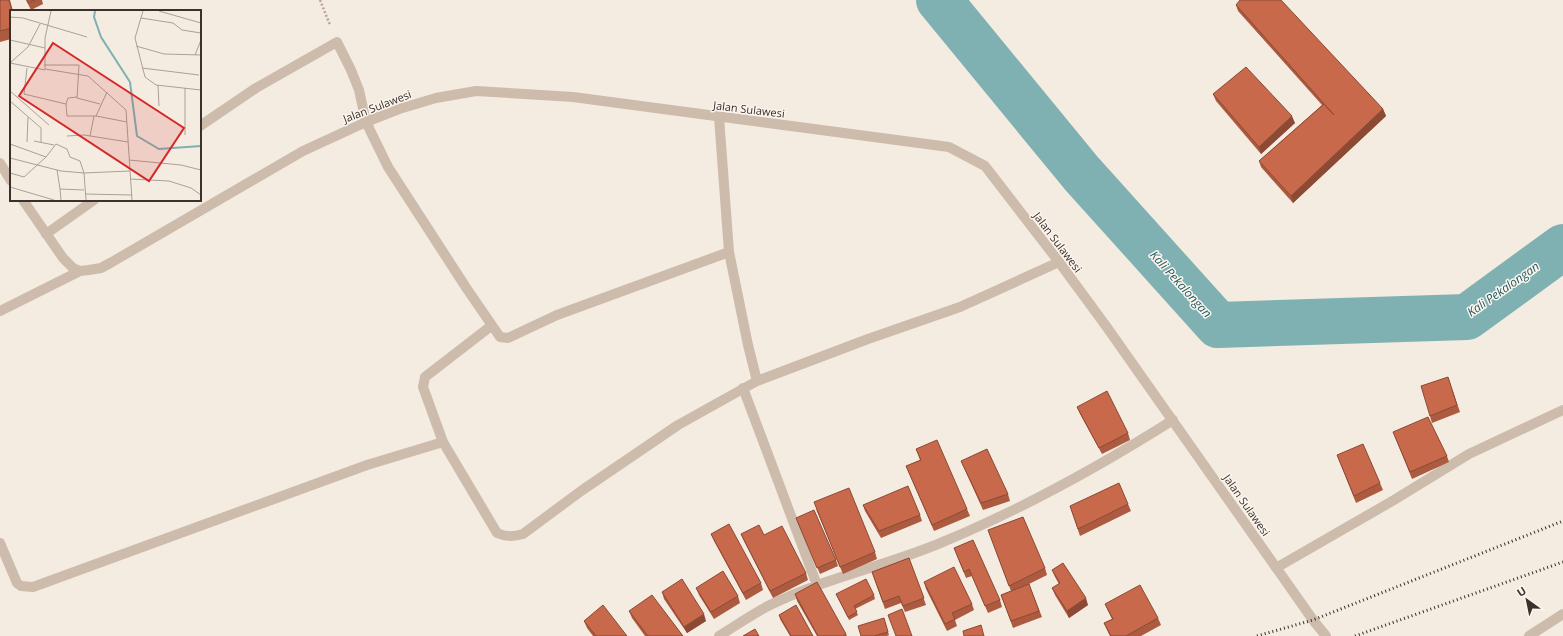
<svg xmlns="http://www.w3.org/2000/svg" width="1563" height="636" font-family="'Open Sans',sans-serif">
<rect width="100%" height="100%" fill="#f4ebe1"/>
<g fill="none" stroke-linecap="round" stroke-linejoin="round">
<path stroke="#7fb0b2" stroke-width="46" d="M939,0L1082,174L1218,325L1467,317L1563,247"/>
<path stroke="#b9a596" stroke-width="2.5" stroke-dasharray="2 2" stroke-linecap="butt" d="M320,0L330,25"/>
<path stroke="#cdbbac" stroke-width="10" d="M719,117L729,252L748,345L757,381
M200,126L256,88L337,42L351,70L359,90L366,122L388,167L467,289L500,337L508,338L557,315L729,252
M0,163L11,181
M23,200L63,258L73,268L80,271L89,270L101,268L112,262L303,151L366,122L399,109L436,98L476,91L573,97L949,147L985,166L1059,262L1106,326L1313,620L1326,636
M46,234L94,200
M0,311L80,271
M743,388L817,585
M443,442L423,387L425,377L491,326
M0,543L17,583L21,586L33,587L367,465L443,442L497,533C506,537 513,537 523,534L581,491L678,425L757,381L868,339L960,307L1059,262
M1276,568L1394,500L1469,454L1563,410
M719,636C735,626 751,615 768,606C822,579 882,567 938,544C1021,510 1097,468 1173,420
M1529,636L1563,614"/>
<path stroke="#3b302b" stroke-width="3" stroke-dasharray="1 3" stroke-linecap="butt" d="M1257,636L1313,620L1563,521
M1355,636L1563,562"/>
</g>
<path fill="#ac5a40" d="M0,0H10L13,11H11V39L0,42Z
M26,0H42L43,4L31,10Z
M1236,5L1383,109L1386,116L1293,203L1261,167L1259,161L1322,105L1238,11Z
M1213,94L1295,123L1261,154L1216,101Z
M1448,377L1460,412L1432,423L1430,416Z
M1077,407L1128,433L1130,440L1102,454L1080,414Z
M1393,432L1447,456L1449,462L1412,479Z
M916,449L967,509L970,516L934,531L906,466L920,460Z
M1337,455L1380,483L1383,490L1356,503Z
M961,461L1008,494L1010,501L983,510L964,468Z
M1128,504L1131,511L1080,536L1070,506Z
M863,505L920,515L922,521L881,538L865,511Z
M816,509L875,552L877,559L843,574Z
M796,518L836,560L838,566L820,574Z
M988,530L1045,568L1047,575L1025,586L1029,584L1042,617L1013,628L1001,595L1011,591Z
M711,534L761,583L763,590L746,600L714,541Z
M741,534L764,535L806,573L808,580L773,598L744,541Z
M954,548L1000,600L1002,607L988,613L972,576L966,578Z
M909,558L926,605L905,612L901,603L885,609L872,572Z
M1052,570L1088,605L1069,618L1055,595L1052,588L1059,584L1055,577Z
M924,582L972,604L974,610L955,620L957,626L947,631L926,589Z
M696,588L738,596L740,603L714,619L699,595Z
M662,592L706,621L687,633L664,599Z
M795,594L846,634L847,636H817L797,601Z
M836,594L874,595L875,599L855,609L858,615L849,620Z
M1105,604L1158,618L1161,625L1141,636H1110L1107,630L1104,623L1112,619L1108,611Z
M629,611L683,636H645L632,618Z
M779,615L813,636H790L780,619Z
M884,619L889,635L887,636H861Z
M584,621L627,636H593L587,628Z"/>
<path fill="#8c4a34" d="M1383,109L1386,116L1293,203L1291,196Z
M1292,116L1295,123L1261,154L1259,147Z
M1086,598L1088,605L1069,618L1067,611Z
M704,614L706,621L687,633L684,627Z"/>
<path fill="#c8694b" stroke="#8c4a34" d="M0,0H9L12,11H11V28L0,31Z
M27,0H35L28,3Z
M1240,0H1281L1383,109L1291,196L1259,161L1324,104L1334,115L1236,5Z
M1246,67L1292,116L1259,147L1213,94Z
M1448,377L1457,405L1430,416L1421,386Z
M1107,391L1128,433L1099,448L1077,407Z
M1428,417L1447,456L1410,472L1393,432Z
M937,440L967,509L932,525L906,466L921,460L916,449Z
M1363,444L1380,483L1354,496L1337,455Z
M987,449L1008,494L981,503L961,461Z
M1119,483L1128,504L1078,529L1070,506Z
M908,486L920,515L879,531L863,505Z
M849,488L875,552L840,567L814,502Z
M814,510L836,560L817,568L796,518Z
M1023,517L1045,568L1009,586L988,530Z
M729,524L761,583L743,593L711,534Z
M759,525L764,535L782,526L806,573L770,591L741,534Z
M973,540L1000,600L985,606L969,569L964,572L954,548Z
M909,558L924,598L903,606L899,596L883,602L872,572Z
M1063,563L1086,598L1067,611L1052,588L1060,583L1052,570Z
M954,567L972,604L952,613L955,619L945,624L924,582Z
M723,571L738,596L711,612L696,588Z
M682,579L704,614L684,627L662,592Z
M866,579L874,595L854,606L857,612L848,617L836,594Z
M817,582L846,634L843,636H818L795,594Z
M1029,584L1039,611L1011,621L1001,595Z
M1140,585L1158,618L1126,636H1111L1104,623L1113,619L1105,604Z
M652,595L683,636H648L629,611Z
M603,605L627,636H596L584,621Z
M796,605L813,636H791L779,615Z
M902,609L912,636H896L888,615Z
M884,618L888,632L874,636H861L858,626Z
M981,625L984,636H964L963,631Z
M755,629L759,636H743Z"/>
<g text-anchor="middle" dominant-baseline="central" stroke-width="3" stroke-linejoin="round" paint-order="stroke">
<g font-size="11" fill="#3b302b" stroke="#fbf5ee">
<text transform="translate(377 106) rotate(-21)">Jalan Sulawesi</text>
<text transform="translate(749 109) rotate(7)">Jalan Sulawesi</text>
<text transform="translate(1058 242) rotate(53)">Jalan Sulawesi</text>
<text transform="translate(1247 505) rotate(55)">Jalan Sulawesi</text>
</g>
<g font-size="12" font-style="italic" fill="#1f5a5e" stroke="#fbf5ee">
<text transform="translate(1181 284) rotate(48)">Kali Pekalongan</text>
<text transform="translate(1503 289) rotate(-35)">Kali Pekalongan</text>
</g>
</g>
<g transform="translate(10 10)">
<rect width="191" height="191" fill="#f4ebe1"/>
<path fill="none" stroke="#7fb0b2" stroke-width="2" d="M85,1L84,7L91,27L120,72L127,126L149,139L191,136"/>
<path fill="none" stroke="#aaa098" stroke-width="1" d="M41,1L35,28V59L78,66L116,100L122,190M133,1L125,28L135,67L146,75L191,80M149,1L191,13M0,7L13,8L77,27M131,8L163,13L172,20L191,23M0,30L35,38M126,36L154,44L191,45M185,45L191,30M0,53L18,37L30,14M0,53L35,60M34,55H69L67,88L90,94M17,58L14,84L56,94L57,106H86L117,112M132,58L189,65M148,75L149,96M0,81L39,115M0,91L31,118V132M56,94L58,88L67,87M86,106L97,82M175,125V78M57,126L74,125L118,132M80,126L84,106M24,131L44,135M17,132L18,107M0,134L36,147L14,167L0,163M36,147L46,134L57,139L60,147L70,151L74,163L120,161M0,148L51,161L74,163L76,190M119,150L171,155L191,160M47,160L50,179M120,169L159,171L181,178L191,185M0,177L44,190M75,184L122,185M51,190L50,179L74,180"/>
<path fill="#d62828" fill-opacity="0.15" stroke="#d62828" stroke-width="2" d="M43,33L174,118L139,171L9,86Z"/>
<rect width="191" height="191" fill="none" stroke="#3b302b" stroke-width="2"/>
</g>
<g transform="translate(1527 600) rotate(327)" stroke="#fbf5ee" stroke-width="3" paint-order="stroke">
<path d="M0-3L7 15L0 10L-7 15Z" fill="#3b302b"/>
<text y="-6" font-size="11" font-weight="bold" text-anchor="middle" fill="#3b302b">U</text>
</g>
</svg>
